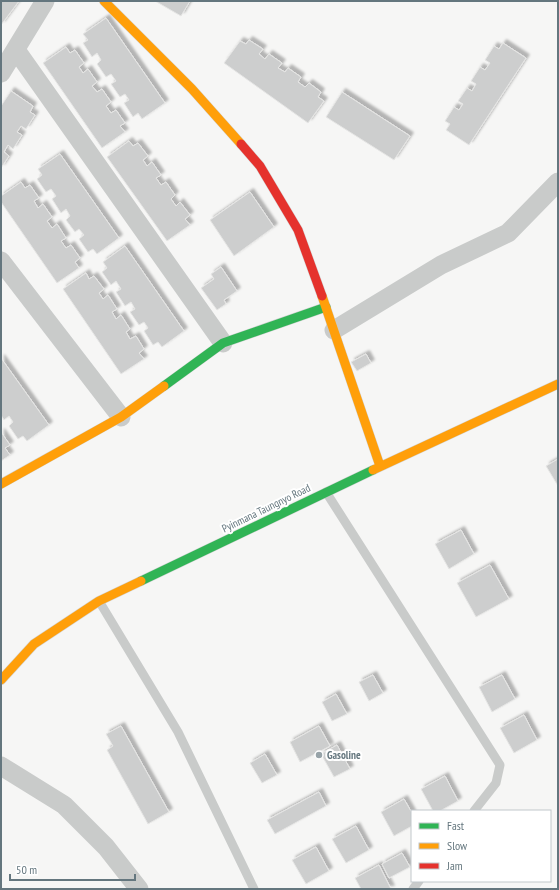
<svg xmlns="http://www.w3.org/2000/svg" width="559" height="890" font-family="'PT Sans Narrow',sans-serif">
<defs>
<filter id="shadow"><feDropShadow dx="3.5" dy="-3.5" stdDeviation="1" flood-color="#0004"/></filter>
</defs>
<rect width="100%" height="100%" fill="#f6f6f5"/>
<path fill="#cdcece" stroke="#e6e6e5" filter="url(#shadow)" d="M1,1H19L1,25Z
M155,1H190L181,16Z
M106,18L165,103L142,119L138,113L133,117L124,103L129,100L125,94L120,97L111,84L116,81L111,74L106,77L97,64L101,60L97,53L92,57L83,43L88,40L83,34Z
M249,40L263,49L259,54L265,59L269,54L282,63L278,68L285,72L288,68L301,77L298,82L305,87L309,83L321,92L318,97L324,101L308,123L224,63L240,41L246,44Z
M503,43L526,58L469,145L446,130L450,124L445,121L454,107L459,110L463,104L458,101L467,88L472,91L476,84L471,81L480,67L485,70L490,63L485,60L494,46L499,49Z
M66,47L70,53L75,50L84,63L79,67L83,73L88,69L97,82L92,86L97,92L102,89L111,102L106,106L111,113L116,110L125,123L120,126L125,132L102,148L43,63Z
M11,91L33,106L30,112L35,115L26,129L21,126L17,132L22,135L13,149L8,145L4,152L9,156L1,168V106Z
M342,92L410,136L394,160L326,117Z
M129,141L133,146L138,143L148,156L143,160L147,166L152,162L161,175L156,178L161,185L166,182L175,195L171,199L176,206L180,202L190,215L185,219L190,225L167,241L107,157Z
M60,154L119,238L97,254L93,249L88,252L79,239L84,235L79,229L75,232L66,220L70,216L66,209L61,213L52,199L56,196L51,189L46,192L37,179L42,175L38,169Z
M21,182L25,188L30,185L39,198L34,201L38,208L43,204L52,217L47,221L52,228L57,224L66,238L61,241L66,248L71,245L80,258L75,262L79,268L57,283L1,202V196Z
M250,192L274,227L234,256L210,220Z
M125,246L184,331L162,347L158,342L153,345L144,331L148,328L144,322L139,325L130,312L135,309L131,302L125,306L116,292L121,289L116,281L111,285L102,272L107,268L103,262Z
M221,267L237,291L224,300L226,304L217,310L201,288L214,279L211,274Z
M86,273L89,279L94,276L104,289L99,293L103,299L108,295L117,309L112,312L116,319L121,315L130,329L126,332L130,339L136,336L144,349L139,353L144,359L121,374L63,289Z
M366,354L371,363L357,371L351,362Z
M1,358L49,425L27,441L23,436L18,439L9,426L13,422L9,416L4,420L1,415Z
M1,432L10,445L5,448L10,455L1,461Z
M558,459V486L546,466Z
M461,530L474,554L449,569L435,544Z
M490,565L509,599L476,617L457,583Z
M373,675L383,693L369,701L359,682Z
M502,675L515,699L492,712L479,687Z
M336,694L347,714L332,721L322,702Z
M524,715L537,740L514,753L500,728Z
M121,726L169,812L148,824L107,750L113,746L106,734Z
M319,726L330,746L300,762L290,742Z
M337,745L350,769L334,777L321,754Z
M265,754L277,775L262,783L250,763Z
M445,776L458,801L440,811H433L421,789Z
M319,792L326,806L275,834L267,820Z
M404,799L412,813V826L394,836L381,812Z
M356,826L369,850L346,863L332,839Z
M316,847L329,871L306,884L292,860Z
M402,853L410,867L389,878L382,864Z
M379,865L391,889H361L355,878Z"/>
<g fill="none" stroke-linecap="round" stroke-linejoin="round">
<defs>
<path id="fast" d="M164,386L223,343L326,307
M141,581L373,470"/>
<path id="slow" d="M104,1L192,89L241,144
M322,296L380,466
M373,470L558,384
M1,484L121,417L164,386
M1,680L34,644L99,601L141,581"/>
<path id="jam" d="M241,144L260,166L298,230L322,296"/>
</defs>
<use href="#fast" stroke="#d2d3d3" stroke-width="10"/>
<use href="#slow" stroke="#d2d3d3" stroke-width="10"/>
<use href="#jam" stroke="#d2d3d3" stroke-width="10"/>
<path stroke="#c9cbca" stroke-width="9" d="M326,492L500,765L496,783L474,811
M99,601L178,732L254,889
M413,889L419,881"/>
<path stroke="#c9cbca" stroke-width="19" d="M16,50L223,343
M1,73L45,1
M1,261L121,417
M334,330L441,265L508,233L558,182
M1,766L64,805L106,847L139,889"/>
<use href="#fast" stroke="#30b455" stroke-width="9"/>
<use href="#slow" stroke="#ff9f0a" stroke-width="9"/>
<use href="#jam" stroke="#e5322d" stroke-width="9"/>
</g>
<circle fill="#97a3a8" stroke="#fff" stroke-width="1.5" cx="319" cy="755" r="4"/>
<g text-anchor="middle" dominant-baseline="central" stroke-width="4" stroke-linejoin="round" paint-order="stroke">
<g font-size="11" fill="#64767e" stroke="#fff">
<text transform="translate(266 508) rotate(-26)">Pyinmana Taungnyo Road</text>
</g>
<g font-size="11" font-weight="bold" fill="#64767e" stroke="#fff" text-anchor="start">
<text x="327" y="755">Gasoline</text>
</g>
</g>
<rect width="559" height="890" fill="none" stroke="#64767e" stroke-width="4"/>
<rect x="411" y="810" width="140" height="72" fill="#ffffff" stroke="#c1c8cb"/>
<rect x="419" y="823" width="20" height="6" fill="#30b455" stroke="#c1c8cb"/>
<text x="447" y="830" font-size="12" fill="#64767e">Fast</text>
<rect x="419" y="843" width="20" height="6" fill="#ff9f0a" stroke="#c1c8cb"/>
<text x="447" y="850" font-size="12" fill="#64767e">Slow</text>
<rect x="419" y="863" width="20" height="6" fill="#e5322d" stroke="#c1c8cb"/>
<text x="447" y="870" font-size="12" fill="#64767e">Jam</text>
<path d="M10 874v6h125v-6" fill="none" stroke="#64767e" stroke-width="2"/>
<text x="16" y="874" font-size="12" fill="#64767e" stroke="#ffffff" stroke-width="3" paint-order="stroke">50 m</text>
</svg>
